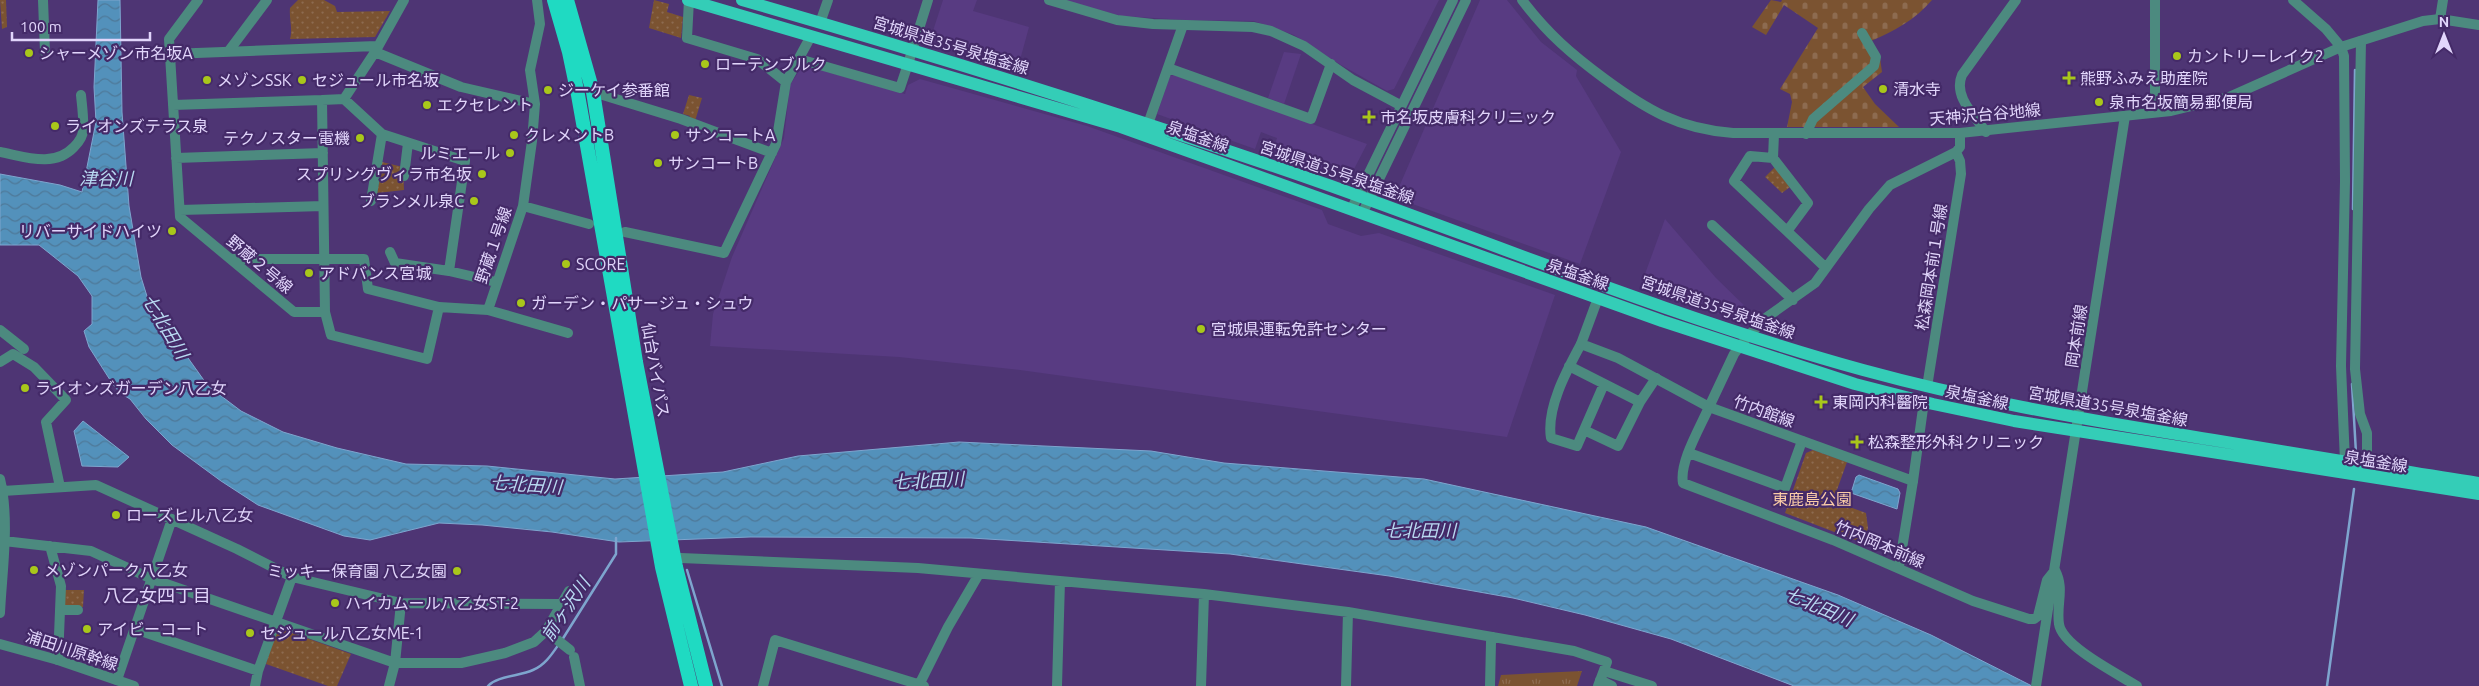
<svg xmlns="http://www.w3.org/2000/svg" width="2479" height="686" font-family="Ubuntu,'Noto Sans JP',sans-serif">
<defs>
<pattern id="grass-tufts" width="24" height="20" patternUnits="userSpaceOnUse" patternTransform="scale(1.25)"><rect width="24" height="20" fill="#7b5331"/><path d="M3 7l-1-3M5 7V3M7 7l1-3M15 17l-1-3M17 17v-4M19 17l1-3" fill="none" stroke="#8d6b50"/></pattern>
<pattern id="cemetery-stones" width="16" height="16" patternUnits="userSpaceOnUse" patternTransform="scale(1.25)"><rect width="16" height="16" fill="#7b5331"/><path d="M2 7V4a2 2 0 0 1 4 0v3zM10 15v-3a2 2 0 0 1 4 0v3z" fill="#8d6b50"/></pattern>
<pattern id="park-dots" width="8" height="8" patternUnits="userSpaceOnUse" patternTransform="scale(1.25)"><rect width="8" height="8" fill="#7b5331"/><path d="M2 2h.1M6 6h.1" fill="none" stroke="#8d6b50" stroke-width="1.8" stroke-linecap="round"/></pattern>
<pattern id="water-waves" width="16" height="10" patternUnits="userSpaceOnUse" patternTransform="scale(1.25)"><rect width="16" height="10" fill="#5391bb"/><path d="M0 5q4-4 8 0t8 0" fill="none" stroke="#4e7999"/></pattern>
</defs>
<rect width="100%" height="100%" fill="#4e3574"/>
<path fill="#583b82" d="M943,0H977L973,11L1029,27L1017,71L936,46L931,37Z
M1064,0H1439L1394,89L1387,91L1341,65L1294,35L1254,21L1186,20L1121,16Z
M1480,0H1507L1541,42L1577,70L1576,76L1621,152L1580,264L1407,202L1399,187Z
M1284,52L1301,54L1284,104L1268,98Z
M803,65L905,94L908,85L920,79L1087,126L1322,210L1328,224L1361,236L1379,233L1555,295L1507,437L1020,370L899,357L710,346L713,314L732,257L784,138L790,85Z
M1174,75L1285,114L1367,144L1353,171L1336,177L1272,154L1277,138L1261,132L1255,149L1157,114L1170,76Z
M1665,219L1716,278L1753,314L1749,325L1641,285Z"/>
<path fill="url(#grass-tufts)" d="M1582,671L1577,686H1498L1501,675Z"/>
<path fill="url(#cemetery-stones)" d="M1771,0L1781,2L1782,0H1932C1915,20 1894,31 1871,41L1880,58L1882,72L1863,87L1875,104L1899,127H1787L1792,102L1790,94L1780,89L1818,28L1784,5L1766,35L1752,27Z"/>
<path fill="url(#park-dots)" d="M0,0H6L7,27L2,29Z
M298,0H324L335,6L337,12L390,11L375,37L290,39C293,28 289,20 290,8Z
M654,0L669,4L667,12L683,17L681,38L649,28Z
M689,95L702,98L695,121L688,119L690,116L683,114Z
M382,162L403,167L404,190L377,193Z
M1775,167L1790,187L1782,193L1765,177Z
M1813,450L1847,462L1833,501L1866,513L1868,528L1863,543L1785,513L1806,453Z
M65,590H84L83,607L64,608Z
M284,630L351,654L337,686H328L266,664L275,633Z"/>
<path fill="url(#water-waves)" stroke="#7ea5ce" d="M98,0H120L122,112L129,206L141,277L155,322L161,320L208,386L241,411L283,432L337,448L406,464L487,466L615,479L723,472L798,456L959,442L1151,451L1224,463L1424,479L1646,527L1838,595L1931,635L2032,686H1794L1671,639L1585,615L1513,598L1389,576L1230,554L971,538L750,537L619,542L552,532L482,525L439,523L370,540L344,536L258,505L221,481L172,445L146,419L130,399L120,393L112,383L89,347L84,331L92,324V296L78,276L39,245H0V174L60,185L82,192L96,122L94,87Z
M83,421L129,457L118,467L82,466L74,431Z
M1859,475L1898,489L1900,493L1897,509L1851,493L1856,477Z"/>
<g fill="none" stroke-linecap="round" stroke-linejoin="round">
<path stroke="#7ea5ce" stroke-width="2.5" d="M2353,209L2355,70
M2352,384L2356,453
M687,570L722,686
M562,640L616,554V538
M488,686C497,676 520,676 533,670C545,665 552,654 559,644
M2327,686L2354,489"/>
<path stroke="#4c8a7f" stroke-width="10" d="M43,0L45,52
M198,0L169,39L180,217L294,312H325L322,100L344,99L375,52L404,0
M689,0L687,38L757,59L786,82
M2155,0V112
M2440,19L2443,0
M820,23L828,0
M2361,41L2355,369L2360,414L2367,433V466
M2341,47L2344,56L2345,181L2341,366L2345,462
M228,52L267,0
M375,52L461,87L535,104
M170,54L376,46
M799,59L900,88L908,64
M1168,68L1311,119L1331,64
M593,92L681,119L772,153
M344,99L382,134L465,161L449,271L496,282
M173,105L322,100
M1148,124L1183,25
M1986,132C1974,115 1953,96 1962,75L2016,0
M1774,134L1773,158L1750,156L1734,181L1826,268
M1806,134L1813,119L1874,66L1876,57L1862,33
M0,152C26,157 54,168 74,147C78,143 83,136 83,130C84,119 82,106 81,95
M176,158L323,153
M1773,158L1808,203L1788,230
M404,176L408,143
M371,201L382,134
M523,206L589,224
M180,210L323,206
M1712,225L1793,300
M625,232L724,253L776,144L786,82L811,36
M390,252L395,263L449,271
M232,259H364L368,289L439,307L488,310L523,206L532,141L535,104L530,70L540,24L537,0
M488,310L568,333
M325,312L331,335L427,359L439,307
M0,330L24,349
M1749,335L1767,317L1815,283L1869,209L1890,185L1956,152L1960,147V133
M1581,344C1567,370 1546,408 1551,438L1577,446L1604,384
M0,362L13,354L34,367L66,400L46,422L60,487
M1569,366L1640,402L1618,446L1584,430
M1927,387L1961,174L1960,161L1956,152
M1640,402L1656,378
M1709,407C1701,426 1679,462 1683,483L1833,540L1973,601L2029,619H2034L2038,616L2047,580L2055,570C2065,589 2056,604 2059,624C2062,646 2118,674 2137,686
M1689,453L1785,488L1802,441
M0,479C10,521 2,570 0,613
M3,491L96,485L237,549L292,577L401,603L561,604
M4,541L91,551L152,579L395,663H461L505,653L534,642L546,631L569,591
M50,546L61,586L58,660
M681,558L918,568L1204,594L1348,612L1574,651L1607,662L1598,686
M1899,567L1913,481
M61,610H78
M135,629L258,671
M546,631L570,650
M574,657L580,686
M1604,671L1652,686
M117,680L172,519
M1600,680L1612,686
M920,683L948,627L979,574
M255,686L258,671L292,577
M389,686L395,663L401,603
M763,686L775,640L924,686
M1057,686L1060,581
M1201,686L1204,594
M1346,686L1348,612
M1490,686L1491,642L1493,637
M2036,686L2125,116"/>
<path stroke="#4c8a7f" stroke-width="10" d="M1049,0L1117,20L1153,24L1253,27L1271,31L1304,46L1353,80L1400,105
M1522,0C1548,34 1571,54 1605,79C1647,110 1679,129 1733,133H1960L2171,111L2229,97L2341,47L2423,21L2440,19L2479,25
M2293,0L2326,29L2341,47
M908,64L928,0
M1352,208L1453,0
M1363,212L1466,0
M1598,298L1581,344L1618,358L1709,407L1913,481L1924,401
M1709,407L1734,354L1749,335
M0,644L58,660L134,686"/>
<path stroke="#34cdb7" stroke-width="12" d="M688,0L1121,127L1662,321L1855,384L1933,404L2014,421L2479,494
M742,0C940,57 1136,118 1331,186C1507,249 1682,320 1863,370C1969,399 2075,418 2183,435C2282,451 2380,468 2479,483"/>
<path stroke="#1fdac2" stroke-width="14" d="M554,0L569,52L578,95L662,567L691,686
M567,0L593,92L636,362L676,567L706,686"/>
</g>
<g fill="#a9c71a" stroke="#442a68" stroke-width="2">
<circle cx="29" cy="53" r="5"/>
<circle cx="2177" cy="56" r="5"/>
<circle cx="705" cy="64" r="5"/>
<path d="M2066.5 70.5h5v5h5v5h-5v5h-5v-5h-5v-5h5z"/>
<circle cx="207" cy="80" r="5"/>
<circle cx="302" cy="80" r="5"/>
<circle cx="1883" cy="89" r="5"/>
<circle cx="548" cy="90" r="5"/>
<circle cx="2099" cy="102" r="5"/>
<circle cx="427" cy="105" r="5"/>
<path d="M1366.5 109.5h5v5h5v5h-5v5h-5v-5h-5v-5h5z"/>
<circle cx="55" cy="126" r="5"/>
<circle cx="514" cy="135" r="5"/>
<circle cx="675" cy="135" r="5"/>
<circle cx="360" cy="138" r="5"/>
<circle cx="510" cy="153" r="5"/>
<circle cx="658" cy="163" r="5"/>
<circle cx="482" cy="174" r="5"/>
<circle cx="474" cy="201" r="5"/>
<circle cx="172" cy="231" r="5"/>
<circle cx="566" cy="264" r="5"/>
<circle cx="309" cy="273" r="5"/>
<circle cx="521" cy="303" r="5"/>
<circle cx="1201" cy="329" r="5"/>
<circle cx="25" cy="388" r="5"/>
<path d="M1818.5 394.5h5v5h5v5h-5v5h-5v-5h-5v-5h5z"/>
<path d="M1854.5 434.5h5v5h5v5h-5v5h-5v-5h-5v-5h5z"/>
<circle cx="116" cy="515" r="5"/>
<circle cx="34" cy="570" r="5"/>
<circle cx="457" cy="571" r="5"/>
<circle cx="335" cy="603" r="5"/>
<circle cx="87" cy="629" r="5"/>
<circle cx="250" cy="633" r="5"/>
</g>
<g text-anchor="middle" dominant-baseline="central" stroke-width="4.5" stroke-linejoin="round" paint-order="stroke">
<g font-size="16" fill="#e1d5fb" stroke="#442a68">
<text transform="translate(951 45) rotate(17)">宮城県道35号泉塩釜線</text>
<text transform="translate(1985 114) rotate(-5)">天神沢台谷地線</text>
<text transform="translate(1198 136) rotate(19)">泉塩釜線</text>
<text transform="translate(1337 172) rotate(19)">宮城県道35号泉塩釜線</text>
<text transform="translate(493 245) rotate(-71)">野蔵１号線</text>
<text transform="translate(260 264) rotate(40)">野蔵２号線</text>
<text transform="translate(1931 267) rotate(-81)">松森岡本前１号線</text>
<text transform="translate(1578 274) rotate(19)">泉塩釜線</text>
<text transform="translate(1718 307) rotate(19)">宮城県道35号泉塩釜線</text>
<text transform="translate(2076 336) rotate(-81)">岡本前線</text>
<text transform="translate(656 370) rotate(80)">仙台バイパス</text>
<text transform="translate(1977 397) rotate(12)">泉塩釜線</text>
<text transform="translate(2108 406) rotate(10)">宮城県道35号泉塩釜線</text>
<text transform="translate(1764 411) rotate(20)">竹内館線</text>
<text transform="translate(2376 461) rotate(9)">泉塩釜線</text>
<text transform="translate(1880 544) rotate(23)">竹内岡本前線</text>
<text transform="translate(72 650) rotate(18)">浦田川原幹線</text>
</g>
<g font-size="16" fill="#e1d5fb" stroke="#442a68" text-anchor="start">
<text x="39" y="53">シャーメゾン市名坂A</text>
<text x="2187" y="56">カントリーレイク2</text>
<text x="715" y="64">ローテンブルク</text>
<text x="2080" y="78">熊野ふみえ助産院</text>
<text x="217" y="80">メゾンSSK</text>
<text x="312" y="80">セジュール市名坂</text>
<text x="1893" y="89">清水寺</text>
<text x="558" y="90">ジーケイ参番館</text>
<text x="2109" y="102">泉市名坂簡易郵便局</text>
<text x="437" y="105">エクセレント</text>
<text x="1380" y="117">市名坂皮膚科クリニック</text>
<text x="65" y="126">ライオンズテラス泉</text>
<text x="524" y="135">クレメントB</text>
<text x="685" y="135">サンコートA</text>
<text x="350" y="138" text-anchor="end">テクノスター電機</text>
<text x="500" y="153" text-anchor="end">ルミエール</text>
<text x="668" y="163">サンコートB</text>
<text x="472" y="174" text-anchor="end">スプリングヴィラ市名坂</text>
<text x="464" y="201" text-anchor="end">ブランメル泉C</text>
<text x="162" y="231" text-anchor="end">リバーサイドハイツ</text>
<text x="576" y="264">SCORE</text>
<text x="319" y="273">アドバンス宮城</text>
<text x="531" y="303">ガーデン・パサージュ・シュウ</text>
<text x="1211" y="329">宮城県運転免許センター</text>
<text x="35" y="388">ライオンズガーデン八乙女</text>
<text x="1832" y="402">東岡内科醫院</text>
<text x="1868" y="442">松森整形外科クリニック</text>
<text x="126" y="515">ローズヒル八乙女</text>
<text x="44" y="570">メゾンパーク八乙女</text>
<text x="447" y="571" text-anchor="end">ミッキー保育園 八乙女園</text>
<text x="345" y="603">ハイカムール八乙女ST-2</text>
<text x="97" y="629">アイビーコート</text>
<text x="260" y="633">セジュール八乙女ME-1</text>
</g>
<g font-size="16" fill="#facca7" stroke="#442a68">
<text x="1812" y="499">東鹿島公園</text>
</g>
<g font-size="18" font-style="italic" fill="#b8d9f1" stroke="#442a68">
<text x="106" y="178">津谷川</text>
<text transform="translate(166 326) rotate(59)">七北田川</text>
<text transform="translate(928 480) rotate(-3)">七北田川</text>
<text transform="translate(526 484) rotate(4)">七北田川</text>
<text x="1420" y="530">七北田川</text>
<text transform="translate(1819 606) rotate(23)">七北田川</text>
<text transform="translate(565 609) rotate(-56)">前ヶ沢川</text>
</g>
<g font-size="18" fill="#e1d5fb" stroke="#442a68">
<text x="157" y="595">八乙女四丁目</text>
</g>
</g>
<g transform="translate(2444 35)" stroke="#442a68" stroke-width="4" paint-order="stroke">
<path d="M0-4L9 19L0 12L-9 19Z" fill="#e1d5fb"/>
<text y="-8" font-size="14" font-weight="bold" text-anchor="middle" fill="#e1d5fb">N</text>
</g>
<path d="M12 32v8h138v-8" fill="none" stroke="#e1d5fb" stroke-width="2.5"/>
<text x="20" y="32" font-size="15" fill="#e1d5fb" stroke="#442a68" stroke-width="4" paint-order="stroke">100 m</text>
</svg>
